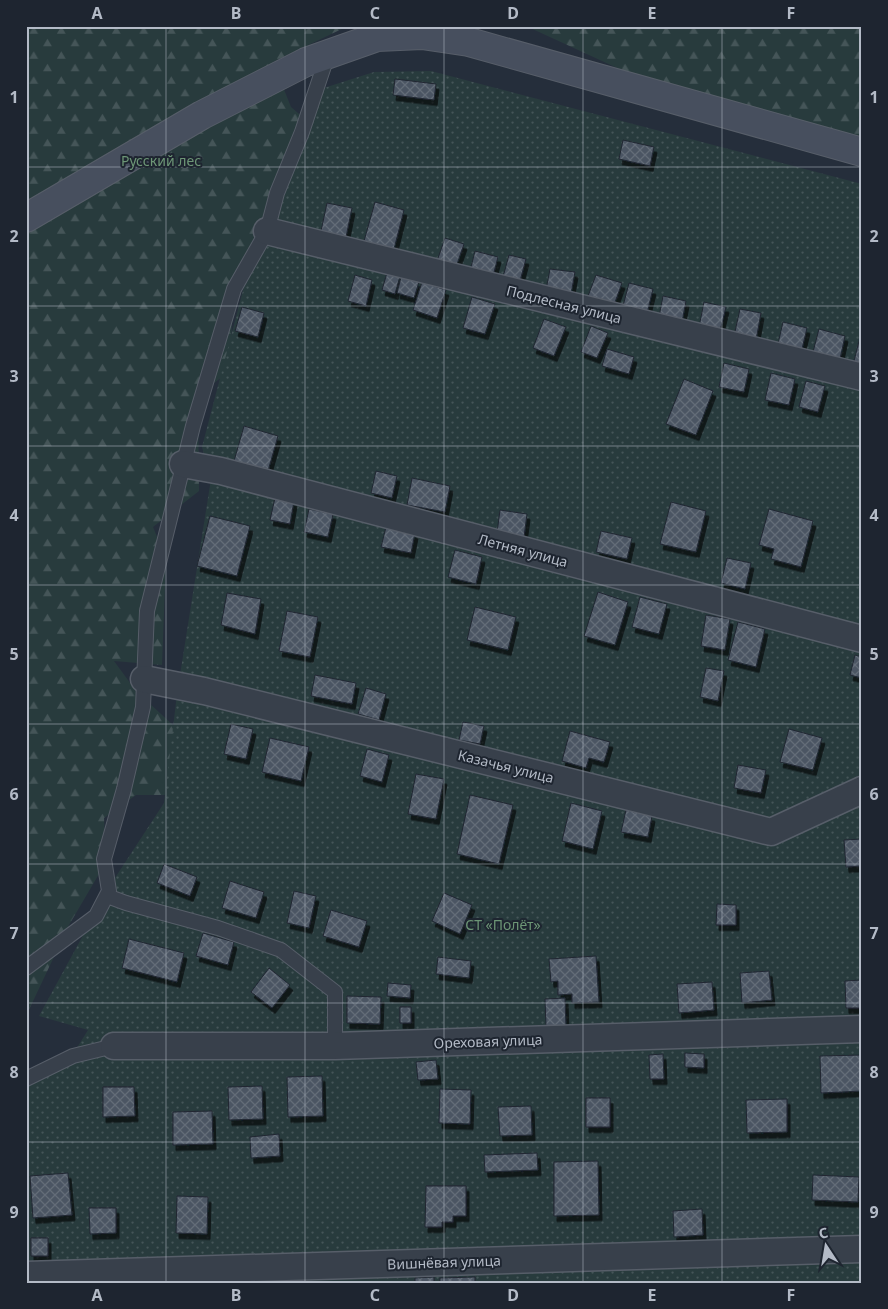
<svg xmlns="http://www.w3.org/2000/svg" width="888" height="1309" font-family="'Noto Sans',sans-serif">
<defs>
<pattern id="forest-firs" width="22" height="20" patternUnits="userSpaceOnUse" patternTransform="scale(1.25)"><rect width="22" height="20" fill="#283b3d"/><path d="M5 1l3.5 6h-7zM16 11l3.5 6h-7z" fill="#455558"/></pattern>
<pattern id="garden-dots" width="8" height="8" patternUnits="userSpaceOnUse" patternTransform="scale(1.25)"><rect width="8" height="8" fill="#283b3d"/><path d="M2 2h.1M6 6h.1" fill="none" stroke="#455558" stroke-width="1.8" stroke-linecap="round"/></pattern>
<pattern id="building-cross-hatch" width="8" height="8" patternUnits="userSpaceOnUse" patternTransform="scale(1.25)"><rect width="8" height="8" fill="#4b5563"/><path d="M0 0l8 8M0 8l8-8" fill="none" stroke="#636c78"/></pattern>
<filter id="shadow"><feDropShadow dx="3" dy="5.5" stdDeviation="0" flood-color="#0009"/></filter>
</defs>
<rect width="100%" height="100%" fill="#252e3b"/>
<path fill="url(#forest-firs)" d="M26,26H348L273,62L291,107L313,126L251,259L232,323L230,371L198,395L199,491L153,527L166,559L162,665L114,661L136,691L174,726L178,795H136L104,818L106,862L69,925L26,1016Z
M526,26H862V138L639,78Z"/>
<path fill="url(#garden-dots)" d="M431,71L862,184V1283H26V1088L65,1067L88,1030L39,1016L111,884L164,803L177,694L211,479L202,447L258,233L308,93L374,72Z"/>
<path fill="url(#building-cross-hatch)" stroke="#202732" filter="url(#shadow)" d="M395,79L436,84L434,100L393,95Z
M623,140L654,147L650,166L619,159Z
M375,202L404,210L394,249L364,241Z
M327,203L352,208L346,237L321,231Z
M445,238L464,244L456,267L437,261Z
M475,251L498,257L493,276L470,271Z
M509,255L526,259L520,281L503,277Z
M550,269L575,272L571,294L546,290Z
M387,273L400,276L395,294L382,290Z
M355,275L372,280L366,306L348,301Z
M596,275L622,283L614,305L588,296Z
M401,277L419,282L414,298L397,293Z
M422,282L446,290L437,318L413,310Z
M629,283L653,289L647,313L623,306Z
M663,296L686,301L682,322L659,317Z
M472,297L495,304L485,334L463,328Z
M704,302L726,307L720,331L699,327Z
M242,307L264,313L258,337L235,331Z
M740,309L761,313L756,340L734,336Z
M544,319L566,327L554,356L533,348Z
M783,322L807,328L802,349L778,344Z
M591,326L608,333L597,358L581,352Z
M819,329L845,336L840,359L813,352Z
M861,333H862V364L854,361Z
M607,349L634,357L629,374L602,366Z
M724,363L749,369L744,392L719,387Z
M771,373L795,379L789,405L765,400Z
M684,379L713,391L696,435L666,424Z
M806,381L825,386L818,412L799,407Z
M244,426L278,436L268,471L234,461Z
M376,471L397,476L392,498L371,493Z
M412,478L450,486L445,512L407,505Z
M275,498L294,501L290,524L270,520Z
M671,502L706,511L696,552L660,544Z
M309,509L333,514L328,537L304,532Z
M769,509L813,521L801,567L771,559L774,549L759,545Z
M500,510L527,514L524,537L497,533Z
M210,516L250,526L237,576L197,566Z
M386,527L415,533L411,553L381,547Z
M601,531L632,538L627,559L596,552Z
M455,550L482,557L476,584L448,577Z
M727,558L751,563L745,589L721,583Z
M598,592L628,602L615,645L584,636Z
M227,593L261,599L255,634L221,625Z
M640,597L667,604L659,634L632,627Z
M475,607L516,617L508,650L467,640Z
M287,611L318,617L310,657L279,651Z
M706,615L730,619L725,650L701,646Z
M738,622L765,629L756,667L728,660Z
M855,655L862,657V678L850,675Z
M706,668L724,671L718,701L700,697Z
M315,675L356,683L352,704L311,696Z
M366,688L386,694L379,720L358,714Z
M463,722L484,726L480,744L459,740Z
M231,724L253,729L246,759L224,754Z
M789,729L822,738L813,770L780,762Z
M570,731L610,742L604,762L589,758L586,768L562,761Z
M270,738L309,747L301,781L262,772Z
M367,749L389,755L382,782L360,776Z
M738,765L766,770L761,793L734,788Z
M416,774L444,779L436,819L408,814Z
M470,795L513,805L499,864L457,854Z
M571,803L602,811L593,849L562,841Z
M626,810L652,816L648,837L621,832Z
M862,839V866L846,867L844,840Z
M164,864L197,877L190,896L157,883Z
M230,881L264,892L256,918L222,908Z
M294,891L316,896L309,928L287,923Z
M444,893L472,905L460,934L432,921Z
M717,904L736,905V925H716Z
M331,910L367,921L359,947L323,936Z
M203,933L234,942L228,965L196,956Z
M129,939L184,953L177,982L122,968Z
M596,956L599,1002L572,1003V994L558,995V981L551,982L549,959Z
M438,957L471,961L469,978L436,974Z
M269,968L290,985L272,1008L251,992Z
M769,971L772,1000L742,1003L740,973Z
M862,980V1008H846L845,981Z
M712,982L714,1010L679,1013L677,984Z
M388,983L411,985L410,998L387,996Z
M347,996L381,997L380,1024L347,1023Z
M565,998L566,1026L546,1027L545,999Z
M400,1007H411V1023H400Z
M685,1053L704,1054V1068L685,1067Z
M663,1054L664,1079H650L649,1055Z
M862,1055V1091L821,1093L820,1056Z
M436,1060L438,1079L418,1080L416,1062Z
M322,1076L323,1116L288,1117L287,1077Z
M262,1086L263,1119L229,1120L228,1087Z
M103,1087H134L135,1116L103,1117Z
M440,1089L471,1090L470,1124L439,1123Z
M586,1098H610V1127H586Z
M787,1099V1132L747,1133L746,1100Z
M531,1106L532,1135L500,1136L498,1107Z
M212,1111L213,1144L173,1145V1112Z
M279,1134L280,1156L251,1158L250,1137Z
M537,1153L538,1170L485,1172L484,1155Z
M598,1161L599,1215L554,1216V1162Z
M68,1173L72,1215L33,1218L30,1176Z
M813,1175L859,1177L858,1202L812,1200Z
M426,1186H466V1216H453V1222H442V1227H425Z
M177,1196L208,1197L207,1234L176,1233Z
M89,1208H116V1233L90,1234Z
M702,1209L703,1235L674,1237L673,1211Z
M31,1238H48V1256H31Z
M434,1277V1283H415V1278Z
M475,1277V1283H440V1278Z"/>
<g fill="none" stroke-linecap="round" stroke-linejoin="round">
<defs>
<path id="lane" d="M107,896L126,903L218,928L281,950L335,992V1046
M26,968L96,916L109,891L104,859L124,789L143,707L147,611L193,426L234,289L267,231L277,193L302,132L328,54
M26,1079L73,1056L114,1046"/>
<path id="street" d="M267,231L862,377
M183,464L221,471L862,639
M144,679L204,691L771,832L862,790
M114,1046H335L862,1029
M26,1275L862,1249"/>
<path id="secondary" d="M26,218L202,115L306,62L377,37L422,35L469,42L862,152"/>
</defs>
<use href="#lane" stroke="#575e69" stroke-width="16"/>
<use href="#street" stroke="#575e69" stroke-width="29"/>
<use href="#secondary" stroke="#575e69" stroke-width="30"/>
<use href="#lane" stroke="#38404b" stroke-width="14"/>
<use href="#street" stroke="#38404b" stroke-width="26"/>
<use href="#secondary" stroke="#474f5e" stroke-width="28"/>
</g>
<path fill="none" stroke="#b4bbc7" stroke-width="1" stroke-opacity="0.55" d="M166,26V1283M305,26V1283M444,26V1283M583,26V1283M722,26V1283M26,167H862M26,306H862M26,446H862M26,585H862M26,724H862M26,864H862M26,1003H862M26,1142H862"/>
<g text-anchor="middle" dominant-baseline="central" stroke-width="4" stroke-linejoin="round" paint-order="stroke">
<g font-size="14" fill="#6d9676" stroke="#1e2530">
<text x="161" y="160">Русский лес</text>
<text x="503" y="924">СТ «Полёт»</text>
</g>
<g font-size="14" fill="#b4bbc7" stroke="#1e2530">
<text transform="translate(564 304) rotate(14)">Подлесная улица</text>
<text transform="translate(523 550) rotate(15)">Летняя улица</text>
<text transform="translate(506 766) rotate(14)">Казачья улица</text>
<text transform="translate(488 1041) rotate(-2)">Ореховая улица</text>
<text transform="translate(444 1262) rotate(-2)">Вишнёвая улица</text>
</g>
</g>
<rect width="888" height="1309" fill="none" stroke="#1e2530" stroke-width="55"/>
<g transform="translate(826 1246) rotate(348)" stroke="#1e2530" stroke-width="4" paint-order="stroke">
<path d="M0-4L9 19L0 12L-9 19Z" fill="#b4bbc7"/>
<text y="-8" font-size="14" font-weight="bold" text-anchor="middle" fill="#b4bbc7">С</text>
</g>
<rect x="28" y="28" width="832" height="1254" fill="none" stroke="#b4bbc7" stroke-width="2"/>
<g font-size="16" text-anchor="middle" font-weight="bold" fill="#b4bbc7">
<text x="97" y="19">A</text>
<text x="236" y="19">B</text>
<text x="375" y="19">C</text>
<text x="513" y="19">D</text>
<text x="652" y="19">E</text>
<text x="791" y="19">F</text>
<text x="14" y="103">1</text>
<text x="874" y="103">1</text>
<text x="14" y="242">2</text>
<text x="874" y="242">2</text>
<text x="14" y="382">3</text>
<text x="874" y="382">3</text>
<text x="14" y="521">4</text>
<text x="874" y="521">4</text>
<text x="14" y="660">5</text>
<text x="874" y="660">5</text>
<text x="14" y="800">6</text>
<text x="874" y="800">6</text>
<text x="14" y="939">7</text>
<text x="874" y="939">7</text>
<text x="14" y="1078">8</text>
<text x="874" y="1078">8</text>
<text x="14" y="1218">9</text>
<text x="874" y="1218">9</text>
<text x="97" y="1301">A</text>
<text x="236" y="1301">B</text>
<text x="375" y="1301">C</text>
<text x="513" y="1301">D</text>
<text x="652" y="1301">E</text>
<text x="791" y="1301">F</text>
</g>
</svg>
